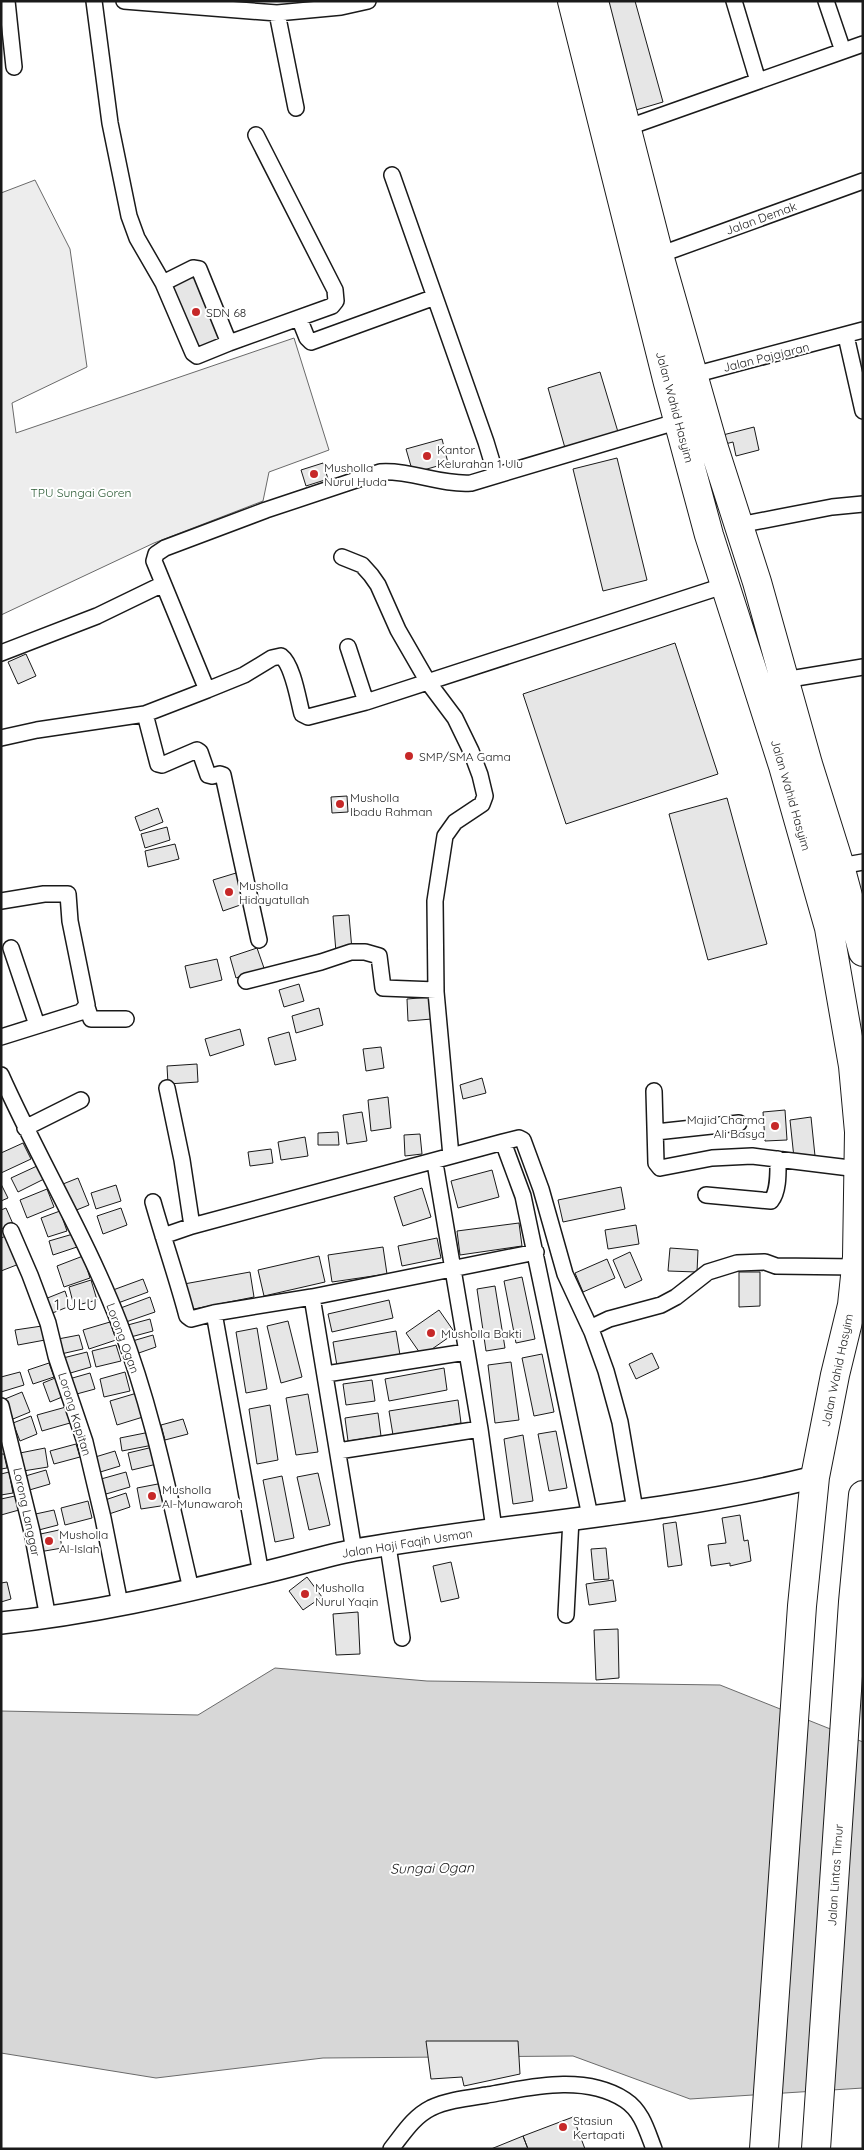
<svg xmlns="http://www.w3.org/2000/svg" width="864" height="2150" font-family="Quicksand,sans-serif">
<rect width="100%" height="100%" fill="#fff"/>
<path fill="#ededed" stroke="#6a6a6a" d="M35,180L70,249L87,367L12,403L16,433L294,338L329,450L269,472L263,501L154,543L1,615V193Z"/>
<path fill="#d7d7d7" stroke="#6a6a6a" d="M275,1668L427,1681L720,1685L863,1742V2088L690,2099L573,2056L323,2058L156,2078L1,2053V1711L198,1715Z"/>
<path fill="#e6e6e6" stroke="#1a1a1a" d="M606,1H635L663,102L636,110Z
M195,274L221,341L197,351L170,284Z
M600,372L618,432L565,448L548,388Z
M754,427L759,450L736,456L733,442L721,445L719,436Z
M442,439L448,463L413,473L406,449Z
M617,458L647,580L603,591L573,469Z
M323,463L328,479L306,486L301,470Z
M675,643L718,774L566,824L523,694Z
M26,654L36,676L18,684L8,662Z
M347,796L348,812L332,813L331,797Z
M727,798L767,944L708,960L669,814Z
M158,808L163,822L140,831L135,817Z
M167,827L170,840L145,848L141,834Z
M175,844L179,859L148,867L145,851Z
M236,873L246,903L223,911L213,880Z
M349,915L352,950L336,952L333,916Z
M257,948L264,968L236,978L230,957Z
M217,959L222,980L190,988L185,966Z
M299,984L304,1001L284,1007L279,990Z
M431,997L432,1019L408,1021L407,999Z
M319,1008L323,1025L296,1033L292,1016Z
M240,1029L244,1045L210,1056L205,1039Z
M289,1032L296,1060L275,1065L268,1038Z
M381,1047L384,1068L366,1071L363,1049Z
M197,1064L198,1082L168,1084L167,1066Z
M482,1078L486,1093L463,1099L460,1085Z
M388,1097L391,1128L371,1131L368,1100Z
M785,1110L787,1140L765,1141L763,1112Z
M362,1112L367,1141L347,1144L343,1115Z
M811,1117L815,1156L794,1158L790,1120Z
M338,1132L339,1145H318V1133Z
M420,1134L422,1154L405,1156L404,1135Z
M305,1137L308,1156L281,1160L278,1142Z
M23,1143L31,1159L1,1173V1153Z
M271,1149L273,1163L250,1166L248,1152Z
M37,1166L44,1179L18,1192L11,1178Z
M492,1170L499,1197L458,1208L451,1181Z
M78,1178L89,1205L74,1211L63,1184Z
M1,1184L8,1198L1,1201Z
M116,1185L121,1201L96,1209L91,1193Z
M621,1187L625,1209L563,1222L558,1200Z
M422,1188L431,1217L403,1226L394,1197Z
M47,1189L54,1207L27,1218L20,1200Z
M6,1208L13,1224L1,1229V1210Z
M121,1208L127,1225L103,1234L97,1216Z
M60,1211L67,1231L48,1237L41,1218Z
M519,1223L522,1246L460,1255L457,1231Z
M636,1225L639,1244L608,1249L605,1230Z
M73,1234L77,1247L53,1255L49,1241Z
M6,1236L19,1264L1,1271V1238Z
M437,1238L441,1258L402,1266L398,1246Z
M383,1247L387,1274L332,1282L328,1255Z
M670,1248L698,1250L697,1272L668,1271Z
M630,1252L642,1280L625,1288L613,1260Z
M83,1256L90,1278L64,1287L57,1266Z
M319,1256L325,1282L264,1296L258,1270Z
M607,1259L615,1278L583,1292L575,1273Z
M250,1272L254,1297L189,1310L184,1284Z
M739,1272H760V1306L739,1307Z
M522,1277L535,1339L516,1343L504,1281Z
M143,1279L148,1292L118,1303L113,1290Z
M91,1280L97,1300L74,1306L69,1287Z
M495,1286L505,1348L486,1351L477,1289Z
M65,1291L70,1306L50,1314L45,1299Z
M150,1297L155,1312L123,1323L118,1309Z
M389,1300L393,1318L332,1332L328,1314Z
M439,1310L455,1333L422,1356L406,1333Z
M150,1319L153,1331L127,1338L124,1326Z
M288,1321L302,1377L281,1383L267,1326Z
M110,1322L116,1340L89,1349L83,1330Z
M42,1326L45,1340L18,1345L15,1330Z
M257,1328L267,1389L246,1393L236,1332Z
M396,1331L400,1355L337,1366L333,1342Z
M79,1335L83,1349L61,1354L58,1339Z
M153,1335L156,1347L133,1355L129,1342Z
M116,1345L121,1361L96,1367L92,1351Z
M87,1352L91,1367L67,1374L63,1358Z
M652,1353L659,1368L636,1379L629,1364Z
M542,1354L554,1412L534,1416L522,1358Z
M511,1362L519,1420L495,1423L488,1365Z
M49,1363L54,1377L33,1384L28,1370Z
M444,1368L447,1390L389,1401L385,1379Z
M20,1372L24,1385L1,1392V1377Z
M125,1372L130,1391L104,1397L100,1379Z
M90,1373L95,1389L73,1395L69,1379Z
M60,1376L67,1395L50,1402L43,1383Z
M372,1380L375,1401L346,1405L343,1384Z
M22,1392L30,1412L13,1419L5,1399Z
M137,1393L143,1417L117,1425L110,1401Z
M308,1394L318,1452L296,1455L286,1398Z
M458,1400L461,1423L393,1435L389,1411Z
M270,1405L278,1460L257,1464L249,1409Z
M66,1407L70,1423L42,1431L37,1415Z
M378,1413L381,1436L348,1441L345,1418Z
M31,1416L37,1434L20,1441L13,1423Z
M183,1419L188,1434L165,1440L161,1425Z
M556,1431L567,1488L549,1491L538,1434Z
M150,1432L153,1445L122,1451L120,1438Z
M523,1435L533,1501L513,1504L504,1439Z
M76,1444L80,1457L54,1464L50,1451Z
M153,1447L157,1464L132,1470L128,1453Z
M45,1448L48,1467L23,1471L20,1453Z
M115,1451L120,1466L97,1473L92,1458Z
M1,1454H4L7,1468L1,1469Z
M46,1470L50,1484L26,1491L22,1477Z
M9,1472L13,1493L1,1495V1474Z
M126,1472L130,1487L106,1494L101,1479Z
M318,1473L330,1525L309,1530L297,1477Z
M282,1476L294,1538L275,1542L263,1480Z
M163,1483L167,1505L141,1509L137,1488Z
M126,1493L130,1507L109,1514L105,1500Z
M15,1496L19,1510L1,1515V1499Z
M88,1501L92,1518L65,1525L61,1508Z
M54,1510L58,1525L35,1531L31,1515Z
M740,1515L744,1541L748,1540L751,1561L730,1566V1563L711,1566L708,1545L726,1543L722,1518Z
M676,1522L682,1565L668,1567L663,1524Z
M59,1530L62,1548L39,1552L36,1535Z
M606,1548L609,1579L594,1580L591,1549Z
M451,1562L459,1598L441,1602L433,1566Z
M307,1577L322,1597L303,1610L289,1591Z
M613,1580L616,1601L589,1605L586,1584Z
M7,1582L11,1599L1,1602V1583Z
M358,1612L360,1654L336,1655L333,1614Z
M618,1629L619,1678L596,1680L594,1630Z
M426,2041H518L520,2074L464,2086L462,2077L431,2079Z
M573,2117L585,2149H528L523,2136Z
M523,2136L528,2149H491Z"/>
<g fill="none" stroke-linecap="round" stroke-linejoin="round">
<defs>
<path id="street" d="M7,1L14,67
M94,1L110,123L129,216L137,238L163,283L193,353L197,356L229,343L332,306L336,301L335,290L256,135
M124,1L277,13L341,7L368,1
M734,1L758,81
M826,1L843,51
M277,13L296,108
M626,128L863,44
M392,175L486,442L496,475
M659,255L863,181
M163,283L193,268L199,269L229,343
M299,318L307,338L311,342L435,297
M846,336L863,411
M686,377L863,330
M739,525L832,507L863,504
M342,557L362,565L371,575L378,585L398,630L428,682L455,718L471,751L480,775L485,796L482,804L455,822L445,836L435,901L436,992L451,1156
M348,647L366,702
M1,653L97,616L163,584
M784,680L863,667
M207,690L244,675L272,658L281,656C293,665 298,699 302,714L308,717L366,702L726,585
M145,714L158,764L162,765L197,750L200,752L208,775L212,776L220,774L223,775L259,940
M1,738L37,730L145,714L207,690L154,561L156,554L165,548L266,510L380,472C411,470 440,485 471,483L679,421
M840,866L863,862
M1,901L44,894H68L70,921L87,1005L81,1012L1,1037
M11,948L37,1025
M246,981L321,962L351,952H365L379,956L383,988L436,990
M87,1007L91,1019H126
M1,1075C39,1160 87,1239 120,1325C153,1411 170,1500 191,1589
M167,1088L182,1160L192,1226
M654,1091L656,1163L660,1168L712,1158L752,1156L858,1169
M25,1128L81,1100
M656,1132L739,1123
M503,1142L519,1138L523,1140L541,1189L565,1274L592,1332L606,1371L620,1422L635,1510
M436,1169L480,1429L494,1529
M706,1195L771,1201C779,1191 778,1172 778,1159
M153,1202C164,1241 177,1278 187,1316L191,1319L214,1313
M11,1231L30,1275L48,1323L56,1356L85,1442L103,1518L120,1604
M163,1236L192,1226L503,1142L523,1196L590,1516
M312,1297L354,1551
M590,1328L609,1319L661,1305L676,1297L708,1272L737,1263L765,1262L776,1266L856,1267
M326,1374L466,1352
M1,1406L32,1532L48,1618
M338,1451L480,1429
M388,1546L402,1638
M261,1574L214,1313L312,1297L536,1252
M566,1615L571,1519
M391,2149C403,2134 413,2117 431,2108C448,2100 468,2098 487,2095C531,2087 585,2074 625,2100C642,2111 647,2131 654,2149"/>
<path id="secondary" d="M1,1623C89,1614 177,1594 262,1573C293,1566 324,1556 355,1550C508,1523 664,1515 815,1477"/>
<path id="highway" d="M572,1L668,383L709,535L783,766L829,928L853,1066L859,1132L857,1257L852,1305L835,1375L815,1477L802,1606L764,2149
M594,1L659,255L714,448L757,582L808,764L840,866L863,952
M816,2149L853,1602L863,1495"/>
</defs>
<use href="#street" stroke="#1a1a1a" stroke-width="18"/>
<use href="#secondary" stroke="#1a1a1a" stroke-width="24"/>
<use href="#highway" stroke="#1a1a1a" stroke-width="30"/>
<use href="#street" stroke="#fff" stroke-width="15"/>
<use href="#secondary" stroke="#fff" stroke-width="21"/>
<use href="#highway" stroke="#fff" stroke-width="28"/>
</g>
<g fill="#c62828" stroke="#fff" stroke-width="2">
<circle cx="196" cy="312" r="5"/>
<circle cx="427" cy="456" r="5"/>
<circle cx="314" cy="474" r="5"/>
<circle cx="409" cy="756" r="5"/>
<circle cx="340" cy="804" r="5"/>
<circle cx="229" cy="892" r="5"/>
<circle cx="775" cy="1126" r="5"/>
<circle cx="431" cy="1333" r="5"/>
<circle cx="152" cy="1496" r="5"/>
<circle cx="49" cy="1541" r="5"/>
<circle cx="305" cy="1594" r="5"/>
<circle cx="563" cy="2127" r="5"/>
</g>
<g text-anchor="middle" dominant-baseline="central" stroke-width="4" stroke-linejoin="round" paint-order="stroke">
<g font-size="12" fill="#1a1a1a" stroke="#fff">
<text transform="translate(761 218) rotate(-20)">Jalan Demak</text>
<text transform="translate(766 357) rotate(-14)">Jalan Pajajaran</text>
<text transform="translate(675 407) rotate(75)">Jalan Wahid Hasyim</text>
<text transform="translate(791 795) rotate(74)">Jalan Wahid Hasyim</text>
<text transform="translate(123 1338) rotate(70)">Lorong Ogan</text>
<text transform="translate(837 1370) rotate(-78)">Jalan Wahid Hasyim</text>
<text transform="translate(75 1414) rotate(73)">Lorong Kapitan</text>
<text transform="translate(27 1512) rotate(78)">Lorong Langgar</text>
<text transform="translate(407 1543) rotate(-9)">Jalan Haji Faqih Usman</text>
<text transform="translate(835 1875) rotate(-86)">Jalan Lintas Timur</text>
</g>
<g font-size="12" fill="#1a1a1a" stroke="#fff" text-anchor="start">
<text x="206" y="312">SDN 68</text>
<text x="437" y="449">Kantor<tspan x="437" dy="14">Kelurahan 1 Ulu</tspan></text>
<text x="324" y="467">Musholla<tspan x="324" dy="14">Nurul Huda</tspan></text>
<text x="419" y="756">SMP/SMA Gama</text>
<text x="350" y="797">Musholla<tspan x="350" dy="14">Ibadu Rahman</tspan></text>
<text x="239" y="885">Musholla<tspan x="239" dy="14">Hidayatullah</tspan></text>
<text x="765" y="1119" text-anchor="end">Majid Charma<tspan x="765" dy="14">Ali Basya</tspan></text>
<text x="441" y="1333">Musholla Bakti</text>
<text x="162" y="1489">Musholla<tspan x="162" dy="14">Al-Munawaroh</tspan></text>
<text x="59" y="1534">Musholla<tspan x="59" dy="14">Al-Islah</tspan></text>
<text x="315" y="1587">Musholla<tspan x="315" dy="14">Nurul Yaqin</tspan></text>
<text x="573" y="2120">Stasiun<tspan x="573" dy="14">Kertapati</tspan></text>
</g>
<g font-size="12" fill="#2b5a34" stroke="#fff">
<text x="81" y="492">TPU Sungai Goren</text>
</g>
<g font-size="14" font-style="italic" fill="#1a1a1a" stroke="#fff">
<text transform="translate(432 1868) rotate(-1)">Sungai Ogan</text>
</g>
<g font-size="15" letter-spacing="1" fill="#1a1a1a" stroke="#fff">
<text x="76" y="1304">1 ULU</text>
</g>
</g>
<rect width="864" height="2150" fill="none" stroke="#1a1a1a" stroke-width="5"/>
</svg>
